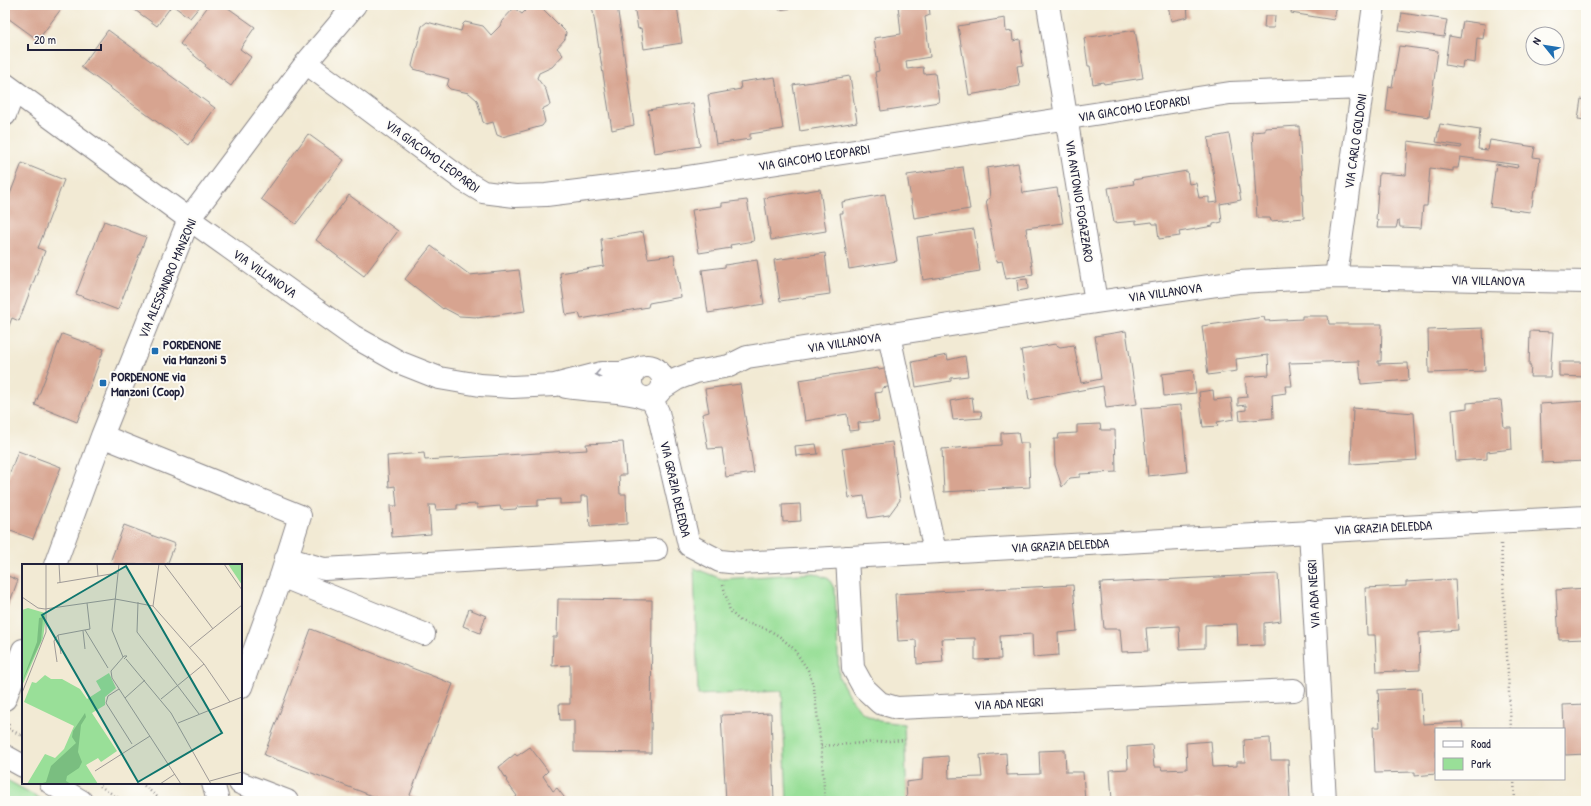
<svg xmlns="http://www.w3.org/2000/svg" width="1591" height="806" font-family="'Patrick Hand',sans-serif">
<rect width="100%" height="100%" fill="#fdfcf7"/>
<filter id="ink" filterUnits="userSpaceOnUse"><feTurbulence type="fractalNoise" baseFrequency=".025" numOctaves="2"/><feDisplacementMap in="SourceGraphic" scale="8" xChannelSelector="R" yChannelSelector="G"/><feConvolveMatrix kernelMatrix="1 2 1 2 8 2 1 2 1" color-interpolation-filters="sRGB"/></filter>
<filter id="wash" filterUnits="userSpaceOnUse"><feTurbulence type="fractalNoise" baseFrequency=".012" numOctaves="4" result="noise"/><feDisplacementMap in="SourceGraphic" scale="16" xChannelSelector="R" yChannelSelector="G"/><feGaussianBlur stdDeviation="0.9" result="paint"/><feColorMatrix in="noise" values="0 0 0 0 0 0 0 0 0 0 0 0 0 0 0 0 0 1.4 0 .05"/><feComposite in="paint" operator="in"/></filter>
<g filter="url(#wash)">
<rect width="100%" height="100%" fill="#f2ead4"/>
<path fill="#99df98" stroke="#5e806a" d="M694,568L722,579L814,573L829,579L835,590L839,677L849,696L862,712L879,721L904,724L907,801H787L782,691L698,695Z
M5,779L45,801H5Z"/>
<g id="blocks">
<path fill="#d7a490" d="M5,5H64L38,40L5,16Z
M128,5H201L190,18L172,5L157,26Z
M209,5H224L255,27L240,49L251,57L231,86L205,67L206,65L180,44Z
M531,5H539L566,32L565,39L557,48L563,55L552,67L539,73L537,78L546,90L550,105L542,109L545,122L542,126L502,137L497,135L493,122L486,124L483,122L477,100L469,93L450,89L447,86L449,79L414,69L412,66L422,26L427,22L461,31L463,24L465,22L483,26L491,35L500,26L502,21L514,8L522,14Z
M592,5H617L634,125L612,130Z
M634,5H677L682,43L644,49L641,28L638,29Z
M779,5H808V6L779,10Z
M898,5H929L930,15L925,17L930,57L906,61L907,69L923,67L924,74L935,73L939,102L881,111L875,72L879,71L874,38L901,34Z
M1168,5H1187L1188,17L1171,21Z
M1292,5H1337L1334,20L1291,13Z
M1402,13L1447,20L1444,37L1399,31Z
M1265,16H1275L1274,28H1264Z
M1005,18L1006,32L1012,31L1013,41L1020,39L1023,65L1017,66L1020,86L969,95L958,26Z
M1463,21L1485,24L1483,39L1477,38L1475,63L1463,61L1462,68L1445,65L1449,36L1460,38Z
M108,30L215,108L189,145L81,67Z
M1135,30L1143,78L1104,84L1103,82L1093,84L1090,66H1088L1084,38Z
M1399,46L1438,51L1429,117L1386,111L1389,86L1392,87Z
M850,76L857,122L800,131L793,85Z
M775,77L783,129L750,134V139L716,144L708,95L741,89L740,82Z
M1581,99L1586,100V120L1578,119Z
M693,103L700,146L654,153L648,110Z
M1440,124L1480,130L1478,149L1488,150L1490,140L1535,147L1533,157L1540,158L1536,190H1534L1532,206H1531L1530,212L1490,207L1496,164L1517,168L1518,165L1460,157L1458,168H1453V171L1430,168L1427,206H1423L1421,228L1400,227L1399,221H1398L1396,228H1377L1378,220H1376L1379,173L1406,175L1408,141L1461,148L1462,146L1436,142Z
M1299,126L1304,218L1271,221L1270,218H1257L1252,132L1265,131V128Z
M308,134L344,160L296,224L261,199Z
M1229,134L1241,200L1220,204L1222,222L1213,224V226L1179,232L1180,236L1159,239L1157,224H1153L1152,222L1136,224V221L1114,223L1108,188L1134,184L1133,180L1187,171L1189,184L1196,183L1199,198L1209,197V203L1218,202L1208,138Z
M22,163L64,180L38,248L45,251L19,321L12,318L5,336V207Z
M1018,163L1023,193L1057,188L1063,223L1026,228L1033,274L1006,279L1002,261L996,262L986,200L990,198L987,168Z
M963,167L970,209L914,218L907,175Z
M820,189L826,231L771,240L764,198Z
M885,194L897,261L849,269L840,213H843L842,202Z
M349,195L398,231L364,276L316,240Z
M747,200L754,241L730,245L731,248L699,253L692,210L722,206V203Z
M104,221L146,237L118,310L76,294Z
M974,229L980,271L923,280L917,237Z
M643,232L648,258L674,255L681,297L649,303L648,307L581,319L579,313L566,315L560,273L604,266L601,239Z
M431,246L470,275L519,270L525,311L477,318V317L459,316L444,308L443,309L405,279Z
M825,253L830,294L780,301L774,260Z
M757,260L764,304L708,313L702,270L725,267V265Z
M1027,279L1028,289L1018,291L1017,280Z
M1302,316H1328L1329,324H1382L1381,361H1378V364L1408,363L1409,380L1361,384L1359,361L1289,363L1292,386H1285L1286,393L1272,395L1273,418L1240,421L1239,411L1246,410V405L1238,406V398L1247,397L1245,377L1269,375L1268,355L1236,359L1237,371L1208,375L1202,326L1264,317L1265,321L1302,319Z
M1483,328L1485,371L1429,373L1428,330Z
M1126,331L1137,404L1106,408L1103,386L1029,400L1021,350L1055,344L1060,347L1074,345L1081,383L1101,379L1095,336Z
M1530,331L1553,332L1550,377H1530L1531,366H1529Z
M62,334L104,349L77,422L35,405Z
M947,355L948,360L965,356L968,376L951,378V381L916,387L912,362Z
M1559,362H1586V377L1559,376Z
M878,368L879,370L889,368L893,386L882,388V392L875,393L879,421L858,423L859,430L849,431L847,414L805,421L799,380Z
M1193,370L1196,393L1164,396L1162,374Z
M740,384L754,473L726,477L722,448L708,449L702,414L709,412L705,389Z
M1213,390L1214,400L1231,398L1234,419L1217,422L1218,426L1203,427L1199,392Z
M972,397L974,411H981L982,418L953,420L950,401Z
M1501,400L1504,427H1511L1512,449L1487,452V459L1456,461L1452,410L1467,408V403Z
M1586,401V461L1542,463L1540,404Z
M1181,405L1187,472L1148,476L1141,408Z
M1353,408L1414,413L1417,460L1351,464Z
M1100,424L1101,430H1115L1116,472L1080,474V477L1070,478L1062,487L1055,465L1054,439H1058L1059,434L1077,433V425Z
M1018,432L1020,443H1028L1030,487L944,492L942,449L1001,445V433Z
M623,442L626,475H619L620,494H626L627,524L590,527L588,496H581V503L560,504V499L538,500V506L517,507L516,509L501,510L500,506L477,508V504L457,505V509L436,510L435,505H429L431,534L392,537L390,506H397L395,486L389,487L387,456L424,453L425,460L587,450L586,444Z
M892,442L900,500L889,515L868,518L864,496L849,498L842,449Z
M816,444L818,454L796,456L795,446Z
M18,451L61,467L33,539L5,529V486Z
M800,504L801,521L783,522L782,505Z
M124,525L175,544L167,565H109Z
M1278,574L1281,621L1264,623V645L1238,646L1237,624L1205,625V648L1180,649L1179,626L1146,628L1148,651L1122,652L1120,629H1104L1100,583Z
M5,575L18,580L5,615Z
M1455,579L1458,630L1419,633L1420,670L1377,672L1375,635H1367L1365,588L1406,586V582Z
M1073,585L1077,631L1058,633L1059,655L1033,657L1032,634L1000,636L1001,659L975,660V638L941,639L943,662L917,664L916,640L898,641L895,594Z
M1586,588V639L1559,640L1556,590Z
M558,599L652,600L651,753L574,752V720H560L559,704H570V665L552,666L553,637H557Z
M469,609L486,616L480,633L463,626Z
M311,629L453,684L410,795L419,799L418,801H386L264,755Z
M1421,688L1423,724L1462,722L1463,729H1436V774L1415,776V772L1375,773L1373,727H1380L1378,690Z
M1586,704V754L1565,755L1563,705Z
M771,713L774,801H726L721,715Z
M1270,738L1271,760H1288L1290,801H1112L1110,770L1128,769L1127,747L1152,745L1154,767H1161L1162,770L1187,769L1186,743L1211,741L1213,767L1237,766V762H1245L1244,740Z
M530,747L548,771L543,776L553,791L557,788L567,801H515L514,799L517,796L506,781L507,780L499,767L515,754L517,756Z
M1065,750L1066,772H1083L1085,801H907L906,782L922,780L923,758L948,756L949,778L982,777L980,755L1006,753L1007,775L1040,774L1039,751Z"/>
</g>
</g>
<g filter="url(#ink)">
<use href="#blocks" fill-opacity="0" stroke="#8a8688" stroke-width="1"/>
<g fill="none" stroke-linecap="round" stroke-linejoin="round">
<defs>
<path id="minor" d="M1048,5L1096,302
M306,63L463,180L483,192L515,196L546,195L674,179L1230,93L1362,88
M5,84L189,219L353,336L401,363L439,378L480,385L512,387L555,385L602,373H621L637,369
M5,115L14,91
M1336,277L1374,5
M889,335L935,552
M631 382a16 16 0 1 1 32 0a16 16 0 1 1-32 0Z
M566,387C589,391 613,390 636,395
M663,388L677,379L696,372L729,366L747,357L1096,302L1238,282L1336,277L1586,282
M651,398L658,412L689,545L720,561L739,563L1586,517
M102,436L300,516L281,576L241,687
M1310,531L1325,801
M847,557L853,668L864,688L880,703L897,708L1294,690
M286,558L324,569L656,550
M55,565L102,436L189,219L306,63L355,5
M281,576L424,634
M5,699L23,650
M213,783L218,801
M240,783L287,801"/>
<path id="major" d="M5,756L23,766
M51,783L81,801"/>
</defs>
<use href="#minor" stroke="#8a8688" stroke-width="24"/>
<use href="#major" stroke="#8a8688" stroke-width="24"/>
<path stroke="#8a8688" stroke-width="2.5" stroke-dasharray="1 3" stroke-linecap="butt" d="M1501,544L1511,729
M723,585L730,611L740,621L767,629L779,636L793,648L808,670L814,688L821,746L825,801
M5,732L10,722
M21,735L23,736
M821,746L905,740
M1514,779L1515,801
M141,783L162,801
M100,786L123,801"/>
<use href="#minor" stroke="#fff" stroke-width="22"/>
<use href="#major" stroke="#fff" stroke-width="22"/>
<path stroke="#8a8688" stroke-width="2.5" stroke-dasharray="1 3" stroke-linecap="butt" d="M5,727L21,735"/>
</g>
<defs><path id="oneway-chevron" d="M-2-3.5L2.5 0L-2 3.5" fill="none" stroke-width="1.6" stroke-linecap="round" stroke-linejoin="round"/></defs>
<use stroke="#9c9ca7" href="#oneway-chevron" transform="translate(598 374) rotate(169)"/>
</g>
<g fill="#1f6fb2" stroke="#fdfcf7" stroke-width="1.5">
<rect x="151" y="347" width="8" height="8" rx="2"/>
<rect x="99" y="379" width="8" height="8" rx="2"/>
</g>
<g text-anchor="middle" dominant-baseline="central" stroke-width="4" stroke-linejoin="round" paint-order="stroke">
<g font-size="13" fill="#22223b" stroke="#fdfcf7">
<text transform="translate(1134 108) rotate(-9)">VIA GIACOMO LEOPARDI</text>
<text transform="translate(1355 141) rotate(-82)">VIA CARLO GOLDONI</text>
<text transform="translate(433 156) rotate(36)">VIA GIACOMO LEOPARDI</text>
<text transform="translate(814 157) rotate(-9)">VIA GIACOMO LEOPARDI</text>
<text transform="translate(1080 201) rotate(81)">VIA ANTONIO FOGAZZARO</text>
<text transform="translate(265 273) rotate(35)">VIA VILLANOVA</text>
<text transform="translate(167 278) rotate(-67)">VIA ALESSANDRO MANZONI</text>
<text transform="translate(1488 280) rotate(1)">VIA VILLANOVA</text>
<text transform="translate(1165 292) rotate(-8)">VIA VILLANOVA</text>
<text transform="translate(844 342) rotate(-9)">VIA VILLANOVA</text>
<text transform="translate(676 489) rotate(77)">VIA GRAZIA DELEDDA</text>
<text transform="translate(1383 527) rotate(-3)">VIA GRAZIA DELEDDA</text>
<text transform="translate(1060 545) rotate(-3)">VIA GRAZIA DELEDDA</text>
<text transform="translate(1313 594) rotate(-93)">VIA ADA NEGRI</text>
<text transform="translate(1009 703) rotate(-3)">VIA ADA NEGRI</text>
</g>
<g font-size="13" font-weight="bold" fill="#22223b" stroke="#fdfcf7" text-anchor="start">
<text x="163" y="344">PORDENONE<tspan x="163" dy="15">via Manzoni 5</tspan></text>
<text x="111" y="376">PORDENONE via<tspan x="111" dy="15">Manzoni (Coop)</tspan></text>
</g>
</g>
<g transform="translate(22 564)">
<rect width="220" height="220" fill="#f2ead4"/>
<path d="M206,0H220V21ZM6,44L23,49V60L21,74L0,122V46ZM87,109L94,124L83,133V141L70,149L95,187L79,198L76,194L64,201L76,220H5L23,190L33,194L42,185L52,162L2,138L10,118L14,119L23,111L29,115H40L58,125L65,135L79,126L74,117Z" fill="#99df98"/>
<path d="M21,53L19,77L0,118L15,78L17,54ZM63,149L64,153L59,161L56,188L60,198L57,204L45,212L44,217L49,220H17L24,218L29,202L54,179L50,173L51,167Z" fill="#7abe80"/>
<path fill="none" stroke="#9f9a97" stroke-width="1" d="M37,0L38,18M75,0L76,12M97,0L90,66L101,93M142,0L191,65M202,0L220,26M35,19L95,9M0,33L16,44L23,45L93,35L131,42L182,100L208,138M116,38L115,68L177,150M131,42L137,0M63,66L86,104M61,67L63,85M167,84L220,41M39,90L36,71L68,65L65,39M102,95L105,92H102L89,107L90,114L159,220M104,95L149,149L189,220M35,98L32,77L36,71M97,125L86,132L84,139L110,180M0,129L24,68V0M103,134L123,116M139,135L182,100M156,159L220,133M73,207L128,172M188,217L220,208M138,220L153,210"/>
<path fill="#0f766e" fill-opacity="0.15" stroke="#0f766e" stroke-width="2" d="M104,2L200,169L116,218L20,51Z"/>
<rect width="220" height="220" fill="none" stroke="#22223b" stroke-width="2"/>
</g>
<rect width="1591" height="806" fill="none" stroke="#fdfcf7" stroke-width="20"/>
<rect x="1435" y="728" width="130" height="52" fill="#fdfcf7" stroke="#a5a5ac"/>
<rect x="1443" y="741" width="20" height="6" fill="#ffffff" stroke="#a5a5ac"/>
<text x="1471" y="748" font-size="12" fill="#22223b">Road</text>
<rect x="1443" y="758" width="20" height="12" fill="#99df98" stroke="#a5a5ac"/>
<text x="1471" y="768" font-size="12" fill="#22223b">Park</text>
<g transform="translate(1545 46) rotate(300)"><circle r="19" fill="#fdfcf7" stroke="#a5a5ac"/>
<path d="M0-3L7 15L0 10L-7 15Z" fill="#1f6fb2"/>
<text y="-6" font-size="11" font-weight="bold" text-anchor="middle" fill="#22223b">N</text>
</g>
<path d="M28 44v6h73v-6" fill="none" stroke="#22223b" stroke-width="2"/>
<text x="34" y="44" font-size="12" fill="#22223b" stroke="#fdfcf7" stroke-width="3" paint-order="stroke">20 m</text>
</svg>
